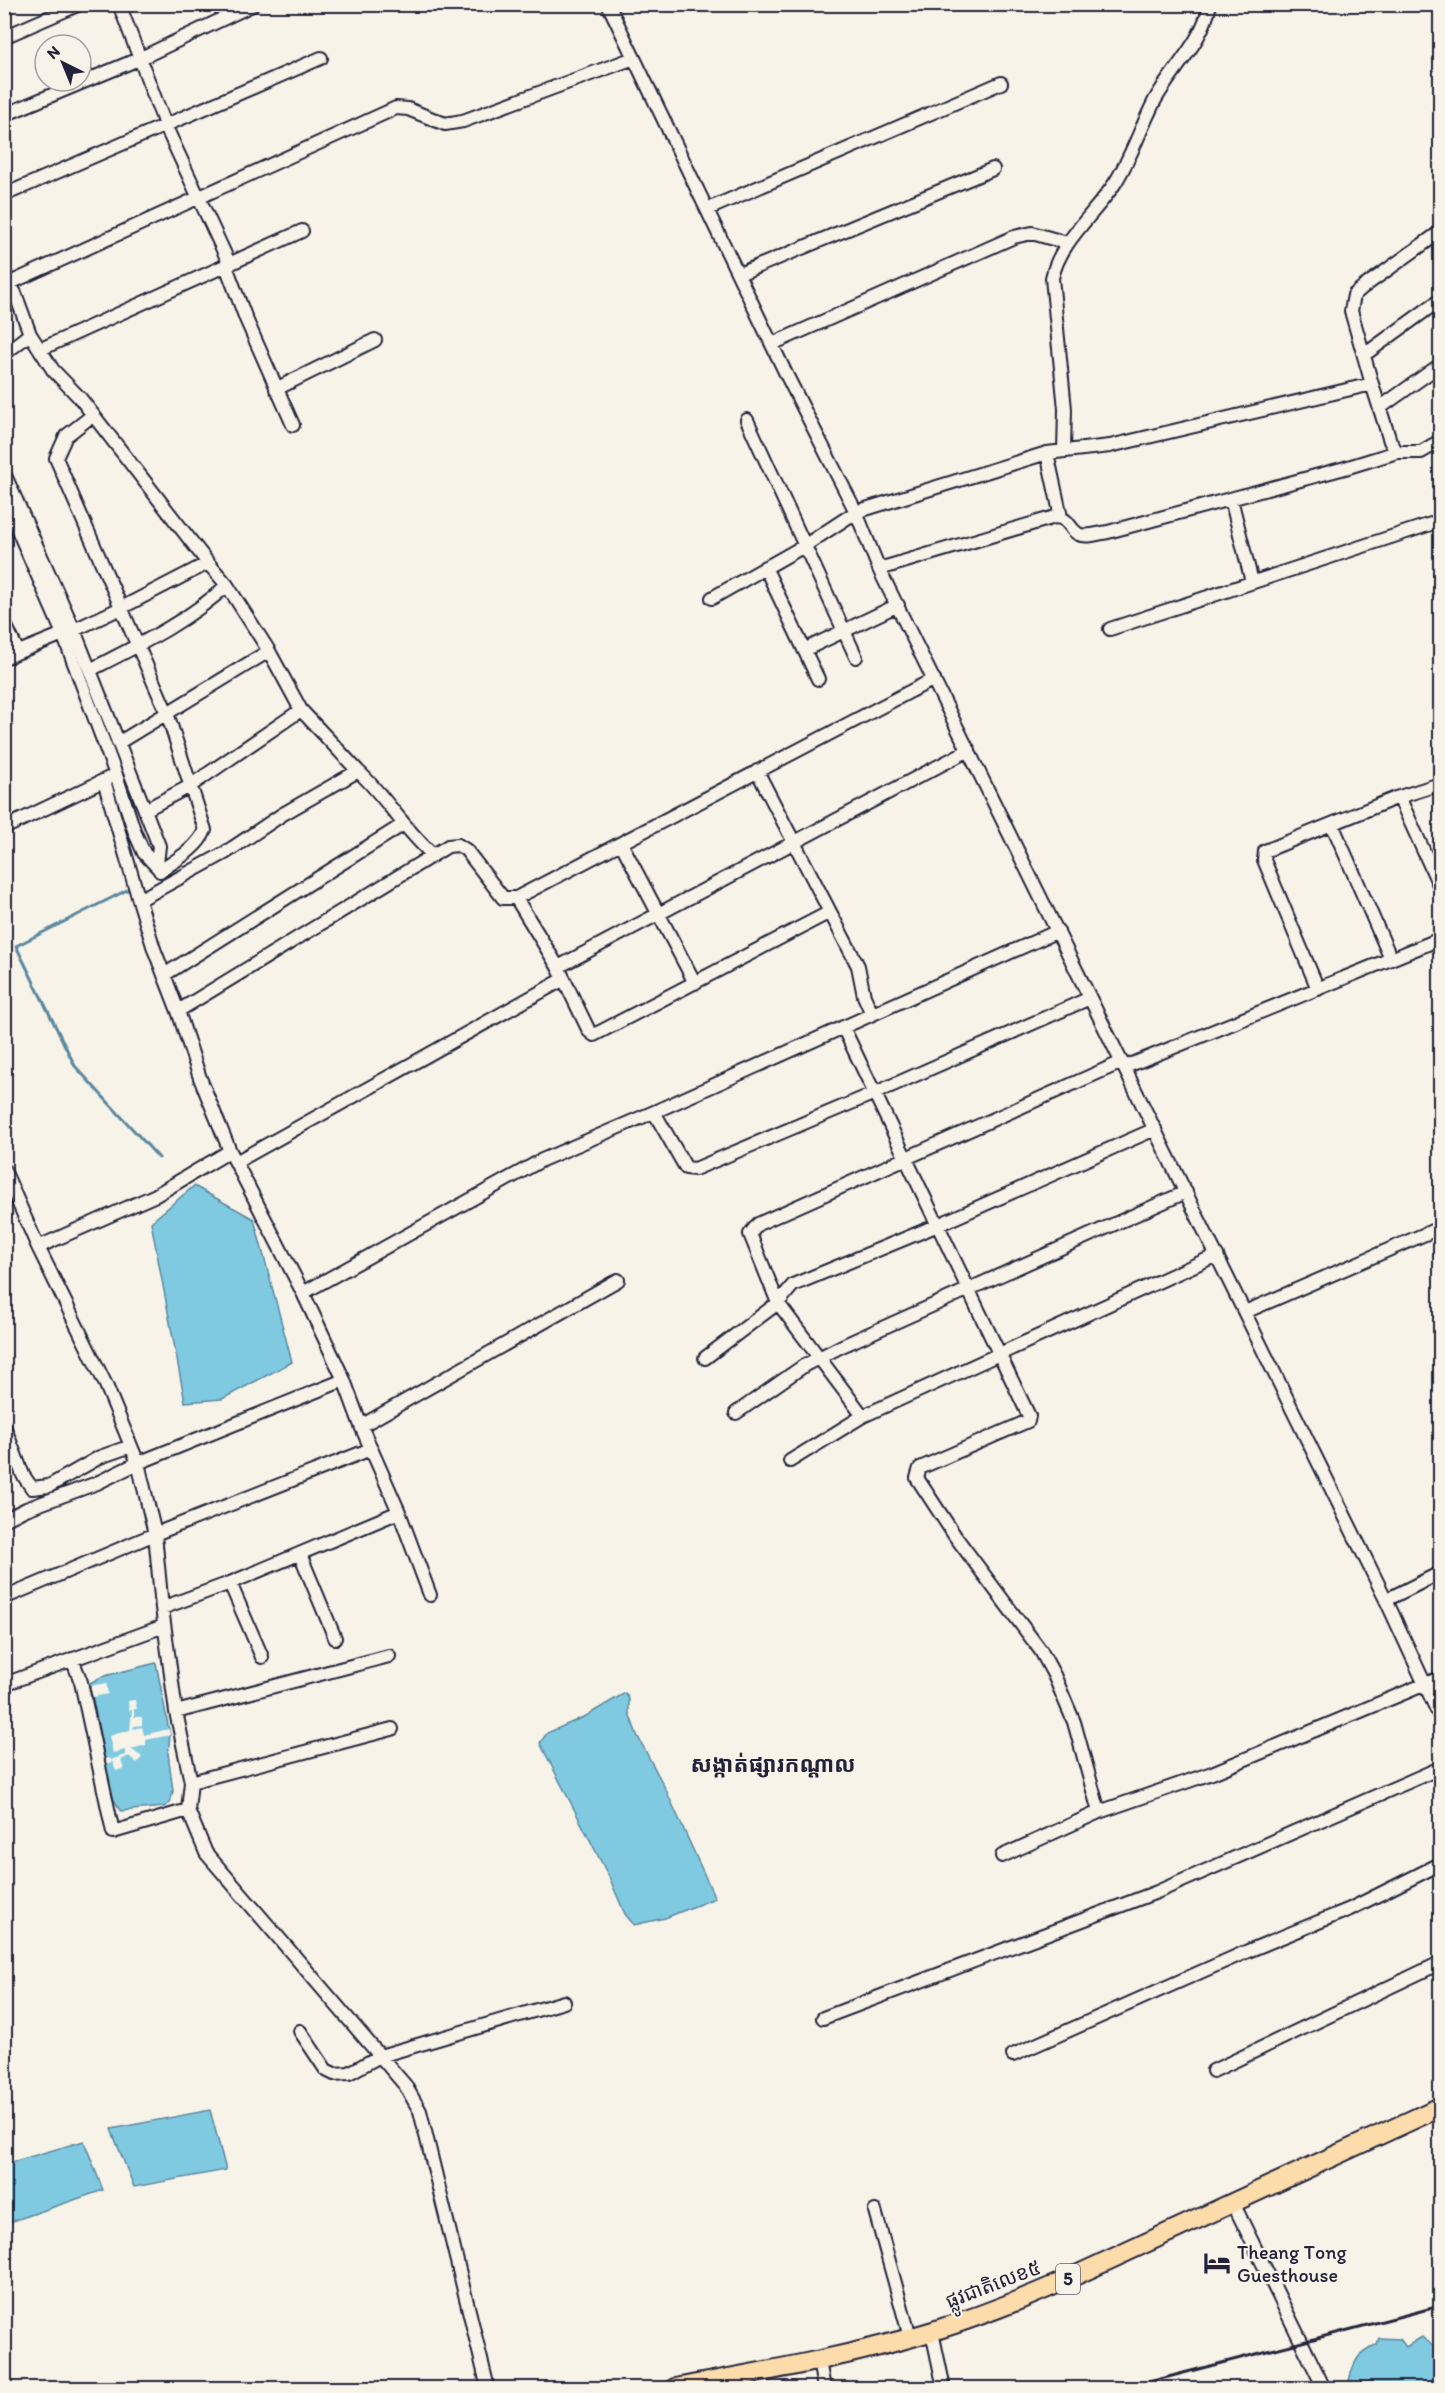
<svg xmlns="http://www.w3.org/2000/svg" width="1445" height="2393" font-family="Itim,'Noto Sans Khmer',sans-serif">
<rect width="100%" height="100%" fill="#f7f3e8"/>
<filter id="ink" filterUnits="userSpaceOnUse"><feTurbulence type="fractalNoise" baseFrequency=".0167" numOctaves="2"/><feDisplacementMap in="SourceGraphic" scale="12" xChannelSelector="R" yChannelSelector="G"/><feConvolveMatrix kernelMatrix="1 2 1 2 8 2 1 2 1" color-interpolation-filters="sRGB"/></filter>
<g filter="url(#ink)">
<path fill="#80cae1" stroke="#5a879f" stroke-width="1.5" d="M194,1186L254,1219L292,1362L222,1399L185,1402L151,1222Z
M156,1663L170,1735L168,1753L173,1791L170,1803L164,1807L121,1811L112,1797L90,1683L101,1677Z
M625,1693L629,1699V1713L637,1735L665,1788L715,1898L665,1918L634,1925L625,1914L609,1877L540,1743L547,1733L586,1716Z
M210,2110L226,2170L134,2187L111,2129Z
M84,2141L103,2190L7,2223L4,2214L5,2164Z
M1422,2337C1445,2353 1441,2363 1440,2388H1347C1354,2364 1353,2356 1377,2344L1379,2338L1400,2339L1406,2347Z"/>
<path fill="#f7f3e8" d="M106,1683L108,1694L93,1697L90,1686Z
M135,1700L137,1709H134V1717H142V1725L134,1726L133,1729L142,1727L144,1735L169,1729L170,1735L146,1740V1745L131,1749L142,1757L137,1763L129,1756L121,1760L124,1768L116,1771L113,1762L104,1764V1759L110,1758L111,1760L125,1755V1750L113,1753L109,1736L130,1730L132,1710H129L128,1701Z"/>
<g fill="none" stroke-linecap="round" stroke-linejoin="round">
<path stroke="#5a879f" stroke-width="3" d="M131,888L16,946L75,1066L159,1158"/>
<defs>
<path id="minor" d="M119,4L166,127L230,265
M608,4L787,376L856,512L879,569L1386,1600L1440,1717
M4,37L80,4
M4,115L141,58L254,4
M4,195L321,58
M708,209L1001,83
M1440,232L1362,288L1354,295L1351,311L1372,384L1390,441L1397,452H1421L1440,441
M226,266L246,319L293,425
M4,274L15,293L30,334L53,370L80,398L208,563L121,608L74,630
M739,274L993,169
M10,283L396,108L408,109L445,124L463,121L634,58
M772,344L1014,237L1032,233L1067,243
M41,349L302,231
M4,354L30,334
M1364,355L1440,300
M276,389L375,340
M1381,407L1440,365
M93,415L66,436L56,458L167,713L205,830C198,848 176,860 160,871
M747,420L856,657
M1064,451L1065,409L1052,278C1060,241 1094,215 1115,183C1131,158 1141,127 1155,100C1173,68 1203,42 1210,4
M1047,453L1061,517
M4,473L74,630L145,810L159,846L157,864
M4,498L63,634L116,775L135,833L144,853L159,869
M1231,499L1252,582
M208,563L227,585L269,651L301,710L358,771
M765,567L818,679
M879,569L1055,517C1070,518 1068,528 1078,534C1086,538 1100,533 1108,532L1345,468L1397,452
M712,598L804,546L856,512L1047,453L1110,446L1372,384
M4,622L18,652
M1110,629L1440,521
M804,650L898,605
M4,658L63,634
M90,670C137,646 189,621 227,585
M118,743L269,651
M757,771L858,966L864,996L872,1014
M104,781L139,900L225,853L283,814L358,771C385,796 404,829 432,854
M1400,799L1440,887
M145,810L190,786L301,710
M1332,824L1391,959
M4,828L109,778
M621,843L695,983
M516,898L558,967L589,1031L594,1035L830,912
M139,900L154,949L178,1011L200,1078L230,1151L303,1293L344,1380L361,1426L399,1512L430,1595
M1058,931L654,1112L686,1168L695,1169L875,1093L1090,998
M558,967L969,750
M164,975L404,824
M1318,989L1264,860L1265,851L1396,798L1440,784
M178,1011L448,846L458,845L466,850L503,898H516L934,679
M843,1027L1029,1416L1028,1421L920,1468L917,1478L955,1536L1041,1651L1054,1675L1074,1722L1099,1812
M1125,1067L1440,939
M236,1162L564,979
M4,1170L38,1247L106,1385L138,1463L155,1534L162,1608L176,1712L191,1782L188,1810L206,1853L405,2085L420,2111L488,2388
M38,1247L156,1195L230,1151
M303,1293L542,1160L654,1112
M1245,1312L1439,1228
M705,1358L778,1303L793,1285L938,1225L1155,1129
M736,1413L805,1365L842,1346L1186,1192
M863,1416L778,1303L750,1234L758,1224L1122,1062
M4,1426L23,1475L32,1488L49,1486L100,1457L131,1446
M361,1426L618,1280
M790,1461L863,1416L1217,1255
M4,1520L26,1509L97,1483L138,1463L344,1380
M300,1554L335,1638
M230,1583L262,1657
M4,1598L155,1534L371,1449
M1386,1600L1440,1573
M162,1608L230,1583L399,1512
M72,1659L81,1682L113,1832L188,1810
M4,1680L13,1681L164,1626
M176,1712L389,1656
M191,1782L392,1729
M1002,1856L1099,1812L1212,1773L1440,1678
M823,2018L1157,1892L1440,1768
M300,2031L326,2070L334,2074L349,2073L380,2056L564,2002
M1013,2055L1248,1951L1350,1909L1440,1864
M1213,2071L1440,1963
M1233,2203L1324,2388
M875,2211L910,2337
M932,2332L944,2388
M819,2361L824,2388"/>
<path id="highway" d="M675,2388C761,2372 849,2357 933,2331C975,2318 1016,2302 1057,2284L1440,2107"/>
</defs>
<use href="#minor" stroke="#22223b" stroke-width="16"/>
<use href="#highway" stroke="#22223b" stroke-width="22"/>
<use href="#minor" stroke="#f7f3e8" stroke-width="12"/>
<use href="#highway" stroke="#fddcac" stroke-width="18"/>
<path stroke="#22223b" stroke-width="3" d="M1126,2388L1440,2306"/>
</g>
</g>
<defs>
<symbol id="hotel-bare" viewBox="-9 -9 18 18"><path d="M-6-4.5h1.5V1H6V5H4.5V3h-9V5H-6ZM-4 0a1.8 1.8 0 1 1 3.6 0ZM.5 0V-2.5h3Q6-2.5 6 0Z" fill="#22223b" stroke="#f7f3e8" stroke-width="2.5" paint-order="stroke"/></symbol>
</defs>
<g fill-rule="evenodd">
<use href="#hotel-bare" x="1198" y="2244" width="38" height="38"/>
</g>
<g text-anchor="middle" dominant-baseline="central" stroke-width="4.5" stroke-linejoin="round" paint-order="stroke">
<rect fill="#f7f3e8" stroke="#62616f" stroke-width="1.5" x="1056" y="2264" width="24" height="30" rx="4.5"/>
<g font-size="18" font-weight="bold" fill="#22223b">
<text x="1068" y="2279">5</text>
</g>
<g font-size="20" fill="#22223b" stroke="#f7f3e8" text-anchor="start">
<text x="1237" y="2252">Theang Tong<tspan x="1237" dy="23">Guesthouse</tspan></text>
</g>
<g font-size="20" fill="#22223b" stroke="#f7f3e8">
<text transform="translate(993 2284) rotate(-21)">ផ្លូវជាតិលេខ៥</text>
</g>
<g font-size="22" font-weight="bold" fill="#22223b" stroke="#f7f3e8">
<text x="773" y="1764">សង្កាត់ផ្សារកណ្ដាល</text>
</g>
</g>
<rect width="1445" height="2393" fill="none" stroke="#f7f3e8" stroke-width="24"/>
<rect x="12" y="12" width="1421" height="2369" fill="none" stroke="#22223b" stroke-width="2" filter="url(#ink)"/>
<g transform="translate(63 63) rotate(317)"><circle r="28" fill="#f7f3e8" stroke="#a29fa3" stroke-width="1.5"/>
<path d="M0-4.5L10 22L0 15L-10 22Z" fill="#22223b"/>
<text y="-9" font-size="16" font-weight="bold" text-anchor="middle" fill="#22223b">N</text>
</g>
</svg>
